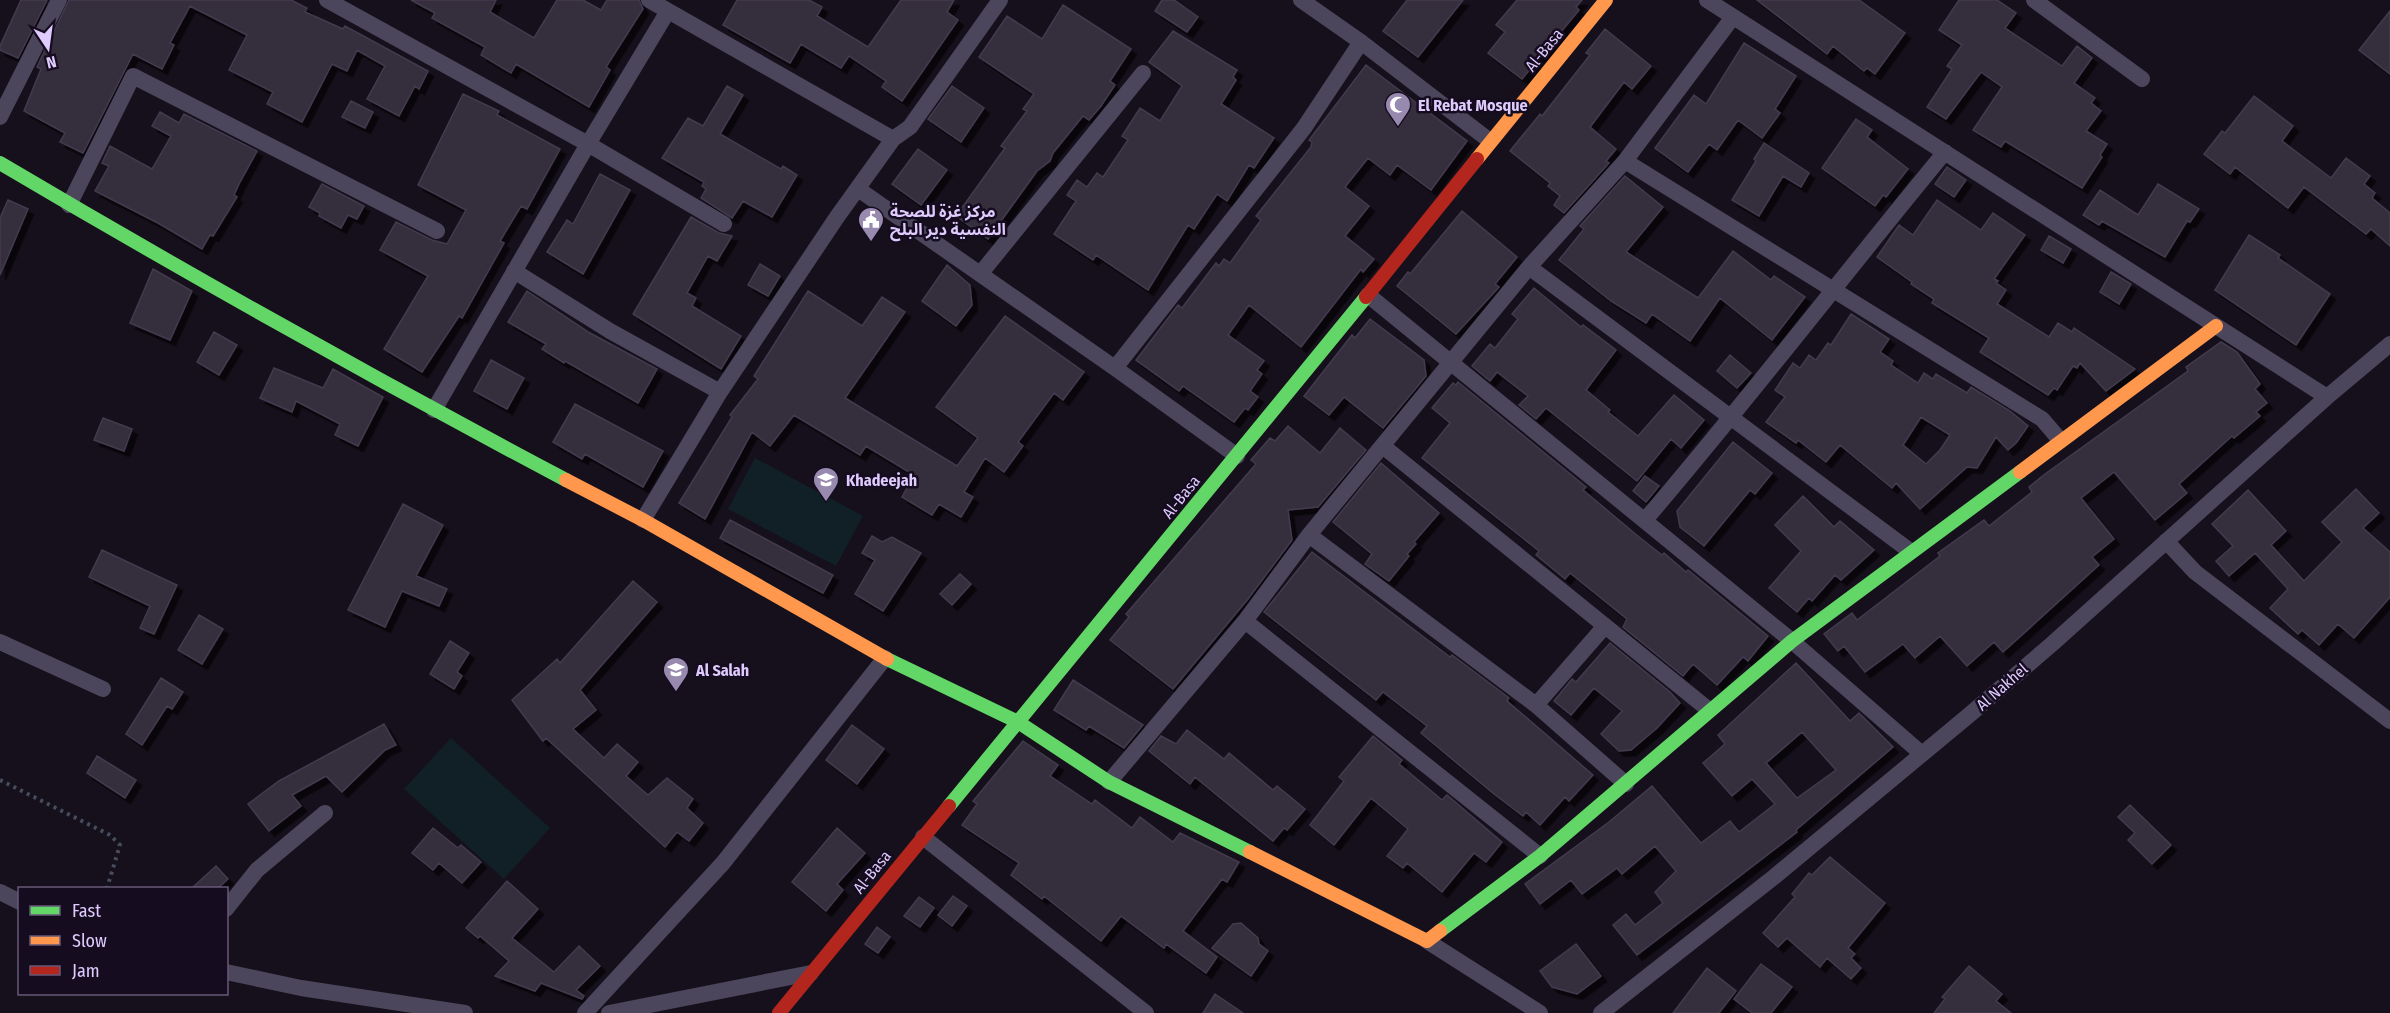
<svg xmlns="http://www.w3.org/2000/svg" width="2390" height="1013" font-family="'Fira Sans Condensed','Noto Sans Arabic',sans-serif">
<defs>
<filter id="shadow"><feDropShadow dx="5.5" dy="5.5" stdDeviation="0" flood-color="#0009"/></filter>
</defs>
<rect width="100%" height="100%" fill="#15101b"/>
<path fill="#112027" d="M755,458L863,516L836,566L728,509Z
M451,738L550,828L504,879L404,789Z"/>
<path fill="#352e3d" stroke="#433a4e" stroke-width="1.5" fill-rule="evenodd" filter="url(#shadow)" d="M21,0H47L18,58L0,50V46Z
M69,0H291L307,8L305,12L343,29L345,26L428,71L419,89L415,86L399,116L367,99L385,66L357,50L347,71L332,64L302,122L267,104L273,92L229,70L247,35L190,6L170,43L174,45L162,69L133,54L83,153L60,142L65,133L24,111L41,69L37,67Z
M411,0H496L490,12L534,38L557,0H583L601,10L607,0H639L643,9L606,67L610,70L589,107L516,64L511,73L481,55L485,47L432,18L435,13Z
M737,0H809L822,7L817,16L868,47L901,0H954L947,12L958,20L902,101L882,87L886,81L849,56L841,68L801,44L790,63L723,25Z
M1162,0H1174L1198,17L1187,32L1155,11Z
M1407,0H1463L1418,57L1383,31Z
M1517,0H1582L1576,7L1579,10L1522,79L1488,53L1505,32L1496,25Z
M1757,0H1859L1905,33L1875,74L1867,68L1864,71L1833,46L1827,54Z
M1959,0H1997L2016,13L2005,28L2062,66L2077,46L2092,58L2074,83L2095,98L2091,103L2101,111L2086,131L2107,144L2100,155L2102,157L2082,188L2005,141L2001,147L1973,130L2002,87L1981,72L1946,119L1927,107L1952,69L1947,66L1962,45L1939,30Z
M1063,5L1131,49L1110,81L1115,85L1101,106L1089,120L1083,116L1053,153L1050,161L1037,171L988,239L956,216L1005,148L1001,146L1027,111L1023,109L1034,94L979,57L1007,16L1042,39Z
M2390,11V74L2359,50Z
M1605,29L1651,66L1632,89L1624,82L1590,127L1616,149L1606,161L1609,163L1564,213L1554,205L1560,196L1548,186L1550,183L1510,151L1540,114L1542,116L1590,55L1586,53Z
M1173,31L1237,70L1233,77L1236,80L1221,104L1274,138L1254,168L1249,165L1227,201L1217,194L1194,229L1188,225L1148,290L1096,255L1093,260L1054,234L1076,201L1067,195L1077,180L1087,187L1097,173L1103,177L1128,140L1122,136L1140,108L1160,121L1182,86L1149,62Z
M1744,43L1796,76L1775,109L1780,113L1762,138L1738,120L1717,150L1709,144L1688,172L1655,148L1694,95L1706,104Z
M1366,65L1467,141L1431,190L1397,165L1390,175L1368,158L1345,187L1369,206L1345,236L1374,259L1363,272L1361,269L1301,347L1249,305L1228,335L1264,361L1257,370L1262,374L1250,391L1258,397L1248,410L1245,408L1234,422L1183,386L1179,391L1136,360L1178,305L1182,308L1216,263L1219,266L1224,259L1230,263L1261,220L1256,216L1311,147L1312,142L1309,140Z
M727,86L743,95L720,134L781,169L783,166L797,175L772,217L743,201L732,218L701,198L706,189L702,186L704,182L662,158L688,118L703,126Z
M952,86L984,108L961,142L928,119Z
M463,94L499,111L497,115L560,149L527,209L521,206L500,241L504,243L462,318L459,316L422,372L384,349L428,276L380,250L396,222L432,240L447,244L466,210L418,185Z
M2254,96L2293,126L2282,141L2331,178L2346,158L2370,176L2364,184L2375,193L2372,198L2390,213V246L2371,229L2366,234L2304,187L2288,208L2235,167L2230,174L2204,154L2222,131L2225,133Z
M351,101L373,112L365,128L342,117Z
M160,112L179,123L184,114L257,151L239,184L234,195L237,197L213,236L210,235L202,249L158,223L95,191L109,166L102,163L110,146L152,169L171,136L152,126Z
M1856,119L1872,130L1867,137L1908,169L1886,197L1883,195L1875,206L1822,168Z
M1764,143L1809,173L1801,187L1783,176L1759,216L1732,200L1756,161L1754,159Z
M918,149L947,170L921,205L892,184Z
M1947,167L1966,180L1954,197L1935,184Z
M600,174L630,190L583,274L547,252L567,220L573,224Z
M1625,176L1663,207L1626,252L1698,298L1733,251L1771,280L1774,276L1805,297L1772,340L1720,298L1690,341L1652,314L1646,323L1611,301L1559,260L1584,229L1580,226Z
M322,184L364,206L357,219L348,215L341,228L319,216L320,213L309,207Z
M2158,184L2199,209L2190,222L2187,221L2165,257L2102,221L2099,225L2083,215L2100,190L2138,215Z
M8,200L28,209L0,275V218Z
M1937,200L1981,230L1993,213L2025,235L1994,279L1998,281L1996,283L2006,290L1997,304L2049,337L2058,323L2072,332L2074,328L2135,369L2106,391L2080,363L2077,368L2073,366L2057,390L2054,388L2048,395L1980,352L1989,338L1932,303L1934,299L1911,284L1912,282L1877,257L1899,225L1913,235Z
M1462,211L1517,257L1495,284L1499,287L1456,334L1397,286L1408,272L1410,274Z
M691,217L719,233L732,236L717,261L708,256L687,293L696,298L692,306L741,336L721,369L633,314Z
M2249,235L2280,255L2278,258L2330,294L2296,345L2215,290Z
M2049,236L2071,249L2063,263L2041,250Z
M760,264L780,276L768,296L748,285Z
M947,265L970,285L972,305L956,326L922,301Z
M153,269L192,291L170,340L130,323Z
M2111,272L2131,284L2119,304L2100,292Z
M1534,288L1581,327L1583,325L1616,350L1586,390L1610,410L1608,412L1638,436L1674,395L1704,420L1681,448L1671,439L1637,481L1546,408L1536,419L1519,405L1528,396L1497,372L1490,381L1472,366L1490,344L1495,348L1518,319L1512,314Z
M527,291L590,333L657,369L638,403L565,361L564,363L542,349L546,344L508,322Z
M808,291L862,326L882,297L905,312L845,398L957,466L978,438L936,407L1005,316L1084,372L1063,400L1054,393L1018,442L1023,446L1004,472L985,458L964,492L973,497L961,517L939,504L932,515L902,497L914,475L866,446L860,455L794,415L770,446L752,432L705,519L679,503L732,417L730,415L758,379L754,376Z
M1851,314L1889,339L1880,352L1893,361L1891,365L1918,383L1924,373L1933,379L1936,374L1967,393L1971,387L2010,411L2028,426L2016,443L2008,450L1996,437L1977,468L1967,467L1920,509L1896,483L1892,488L1840,445L1826,462L1798,440L1796,443L1766,422L1785,397L1775,390L1793,363L1800,368L1809,355L1816,360L1828,343L1831,345ZM1921,417L1950,435L1940,450L1926,464L1903,445Z
M1370,319L1424,360L1426,376L1383,428L1344,397L1329,415L1304,396L1352,335L1355,338Z
M214,332L237,345L219,375L197,362Z
M2221,342L2237,352L2260,384L2255,389L2267,403L2256,412L2260,416L2234,438L2232,436L2179,484L2187,493L2155,520L2114,472L2081,498L2114,539L2092,557L2099,565L2003,652L1994,642L1967,666L1940,636L1915,658L1903,644L1865,672L1844,646L1838,651L1824,634L1852,613L1857,620L1940,556L1938,553L1984,520L1989,526L2032,492L2029,487L2045,474L2188,371L2186,367Z
M1730,355L1751,373L1737,388L1717,371Z
M491,360L524,378L507,409L474,391Z
M274,368L323,388L333,369L383,397L358,446L335,435L340,424L296,401L292,412L260,398Z
M1458,382L1586,487L1583,490L1639,537L1662,555L1664,553L1686,572L1688,570L1768,636L1748,661L1743,657L1717,685L1693,664L1683,676L1623,627L1627,619L1570,573L1565,579L1536,555L1539,551L1422,458L1450,423L1432,408L1453,383L1456,385Z
M575,404L663,451L643,487L585,454L582,459L553,442Z
M103,418L132,429L124,451L94,440Z
M1288,426L1320,453L1340,428L1366,450L1318,507L1288,510L1292,540L1248,599L1173,689L1110,640L1129,617L1126,614L1256,464L1251,460L1270,438L1275,441Z
M1733,442L1772,473L1755,494L1750,490L1704,546L1680,527L1677,511Z
M1381,463L1439,513L1414,542L1416,544L1407,554L1409,556L1389,581L1365,564L1372,554L1333,522Z
M1645,476L1659,486L1646,502L1633,491Z
M2356,489L2379,513L2363,528L2390,552V597L2354,638L2338,624L2319,645L2302,630L2298,634L2270,608L2288,589L2255,553L2229,576L2216,561L2233,546L2212,524L2248,490L2286,531L2271,545L2304,581L2342,542L2322,522Z
M1803,496L1834,527L1840,521L1874,550L1841,580L1835,575L1812,601L1809,598L1797,612L1769,588L1801,551L1775,525Z
M403,504L443,525L416,576L447,589L439,606L402,591L385,627L348,610Z
M730,520L833,575L823,593L720,538Z
M872,536L882,542L892,537L921,553L883,611L855,594L875,560L862,553Z
M102,550L177,585L154,634L140,628L150,606L89,577Z
M1312,552L1450,657L1452,655L1500,691L1509,698L1507,701L1593,775L1569,801L1565,797L1540,825L1526,812L1523,816L1494,794L1421,733L1427,726L1383,692L1376,700L1264,612Z
M960,574L971,584L952,605L940,594Z
M633,581L657,602L580,690L596,710L573,729L604,758L617,744L638,762L626,776L648,795L667,778L693,799L687,808L703,823L689,841L677,832L665,847L546,738L543,741L512,700L557,659L560,663Z
M199,615L223,629L202,664L178,650Z
M450,641L469,653L457,672L462,676L454,689L430,674Z
M1610,643L1670,692L1680,703L1657,728L1631,750L1619,751L1601,734L1622,711L1594,688L1571,715L1554,701L1572,679L1576,682Z
M1796,663L1850,721L1859,713L1893,747L1796,830L1797,832L1637,955L1613,925L1626,914L1635,925L1663,903L1655,892L1676,871L1655,846L1622,874L1617,868L1582,894L1571,880L1540,904L1525,884L1609,822L1652,786L1701,843L1730,821L1739,832L1775,804L1752,779L1732,796L1703,763L1725,744L1718,735ZM1802,732L1836,770L1797,798L1766,763Z
M161,678L183,692L172,709L167,706L142,745L126,734Z
M1073,680L1143,725L1124,748L1089,726L1086,730L1054,710Z
M384,724L396,745L385,750L342,792L326,776L292,795L301,806L269,831L248,804L279,781Z
M852,725L884,749L857,784L826,760Z
M1187,730L1224,759L1229,753L1273,790L1277,786L1305,809L1287,830L1284,828L1273,841L1195,777L1190,784L1149,751L1161,736L1176,744Z
M1373,736L1402,760L1399,764L1442,800L1447,795L1502,842L1486,862L1474,853L1442,892L1407,863L1403,868L1387,856L1408,829L1371,798L1334,845L1310,825L1344,781L1339,777Z
M1023,741L1058,765L1050,776L1092,804L1095,800L1132,828L1140,817L1173,842L1180,833L1239,862L1227,882L1222,879L1183,931L1217,957L1206,973L1166,944L1164,948L1121,916L1101,941L1044,896L1042,899L1011,875L1019,863L962,825L977,804L973,801Z
M97,756L136,780L125,798L87,773Z
M2130,805L2171,845L2152,864L2128,840L2135,833L2118,817Z
M433,828L458,848L461,845L481,862L462,883L439,863L433,870L412,853Z
M837,828L865,853L837,884L843,890L826,911L792,882Z
M1830,857L1885,903L1848,948L1855,954L1851,958L1861,968L1851,979L1827,958L1820,967L1787,938L1778,947L1763,933L1795,897L1792,894L1809,873L1812,875Z
M216,866L228,879L218,888H192Z
M507,881L538,909L512,938L554,972L579,946L600,966L576,990L584,996L582,999L541,983L535,991L495,976L509,961L480,936L478,938L466,928Z
M953,896L967,906L952,926L938,915Z
M919,897L934,908L920,927L904,916Z
M1241,923L1258,938L1259,944L1268,951L1251,976L1212,948L1233,924Z
M877,927L890,937L878,953L865,944Z
M1576,944L1601,976L1577,994L1552,987L1540,971Z
M1761,964L1792,987L1771,1013H1752L1734,999Z
M1969,966L2002,994L1996,1001L2011,1013H1934L1945,999L1942,997Z
M1707,968L1736,991L1719,1013H1673Z
M1215,994L1243,1013H1203Z"/>
<g fill="none" stroke-linecap="round" stroke-linejoin="round">
<path stroke="#474d5e" stroke-width="4" stroke-dasharray="3 4.5" stroke-linecap="butt" d="M0,780L110,835L120,845L107,888"/>
<path stroke="#4c465c" stroke-width="16" d="M327,0L588,144L724,224
M649,0L893,139
M1301,0L1361,42L1490,141
M1707,0L2327,397
M2034,0L2142,79
M0,117L59,0
M1625,161L2042,419L2060,440
M858,189L1115,368L1237,456
M69,205L133,76L437,231
M1529,267L1910,551
M514,271L610,331L720,392
M981,273L1143,73
M1368,295L1792,641L1922,754
M1115,368L1304,128L1361,42
M434,410L588,144L668,11
M1384,447L1709,710
M643,520L720,392L837,217L893,139L910,127L1000,0
M1645,520C1748,400 1844,274 1945,152
M1309,535L1536,705L1626,784
M2166,541L2195,572L2390,721
M1245,621L1540,856
M0,642L103,689
M1536,705L1605,626
M1109,782L1245,621L1309,535L1529,267L1625,161L1733,17
M923,837L1146,1013
M0,892L20,902
M226,909L257,870L325,813
M1427,941L1540,1013
M226,972L301,988L465,1013
M585,1013L723,863L885,658
M609,1013L811,973
M1601,1013L1774,877L1968,716L2052,644L2327,397L2390,344"/>
<path stroke="#63d668" stroke-width="14" d="M0,163C186,273 375,379 566,480
M887,659L1018,722L1109,782L1250,852
M949,806L1366,297
M1440,931L1540,856L1792,641L2020,472"/>
<path stroke="#ff974d" stroke-width="14" d="M1477,159L1606,0
M2020,472L2216,326
M566,480L643,520L887,659
M1250,852L1427,941L1440,931"/>
<path stroke="#b3261e" stroke-width="14" d="M1366,297L1477,159
M779,1013L949,806"/>
</g>
<defs>
<symbol id="mosque-pin" viewBox="-11 -11 22 30"><path d="M0 17L-7.5 6A9.5 9.5 0 1 1 7.5 6Z" fill="#988aaf" stroke="#150c1f"/><path d="M3.5-4.9A6 6 0 1 0 3.5 4.9A5 5 0 1 1 3.5-4.9Z" fill="#fff"/></symbol>
<symbol id="civic-pin" viewBox="-11 -11 22 30"><path d="M0 17L-7.5 6A9.5 9.5 0 1 1 7.5 6Z" fill="#988aaf" stroke="#150c1f"/><path d="M-.6-6.5H3V-4.5H.6V-3L4-1V1h2V6H-6V1h2V-1L-.6-3ZM-1.2 2.5V6h2.4V2.5Z" fill="#fff"/></symbol>
<symbol id="school-pin" viewBox="-11 -11 22 30"><path d="M0 17L-7.5 6A9.5 9.5 0 1 1 7.5 6Z" fill="#988aaf" stroke="#150c1f"/><path d="M0-5L7-2L0 1L-7-2ZM-4 1L0 2.5L4 1V4Q0 6-4 4Z" fill="#fff"/></symbol>
</defs>
<g fill-rule="evenodd">
<use href="#mosque-pin" x="1383" y="90" width="30" height="40"/>
<use href="#civic-pin" x="856" y="205" width="30" height="40"/>
<use href="#school-pin" x="811" y="465" width="30" height="40"/>
<use href="#school-pin" x="661" y="655" width="30" height="40"/>
</g>
<g text-anchor="middle" dominant-baseline="central" stroke-width="5" stroke-linejoin="round" paint-order="stroke">
<g font-size="16" fill="#dfcbfe" stroke="#150c1f">
<text transform="translate(1544 50) rotate(-51)">Al-Basa</text>
<text transform="translate(1181 497) rotate(-51)">Al-Basa</text>
<text transform="translate(2002 687) rotate(-41)">Al Nakhel</text>
<text transform="translate(872 872) rotate(-51)">Al-Basa</text>
</g>
<g font-size="16" font-weight="bold" fill="#dfcbfe" stroke="#150c1f" text-anchor="start">
<text x="1418" y="105">El Rebat Mosque</text>
<text x="890" y="211">مركز غزة للصحة<tspan x="890" dy="18">النفسية دير البلح</tspan></text>
<text x="846" y="480">Khadeejah</text>
<text x="696" y="670">Al Salah</text>
</g>
</g>
<rect x="18" y="887" width="210" height="108" fill="#150c1f" stroke="#665878" stroke-width="1.5"/>
<rect x="30" y="906" width="30" height="9" fill="#63d668" stroke="#665878" stroke-width="1.5"/>
<text x="72" y="917" font-size="18" fill="#dfcbfe">Fast</text>
<rect x="30" y="936" width="30" height="9" fill="#ff974d" stroke="#665878" stroke-width="1.5"/>
<text x="72" y="947" font-size="18" fill="#dfcbfe">Slow</text>
<rect x="30" y="966" width="30" height="9" fill="#b3261e" stroke="#665878" stroke-width="1.5"/>
<text x="72" y="977" font-size="18" fill="#dfcbfe">Jam</text>
<g transform="translate(48 48) rotate(167)" stroke="#150c1f" stroke-width="4.5" paint-order="stroke">
<path d="M0-4.5L10 22L0 15L-10 22Z" fill="#dfcbfe"/>
<text y="-9" font-size="16" font-weight="bold" text-anchor="middle" fill="#dfcbfe">N</text>
</g>
</svg>
